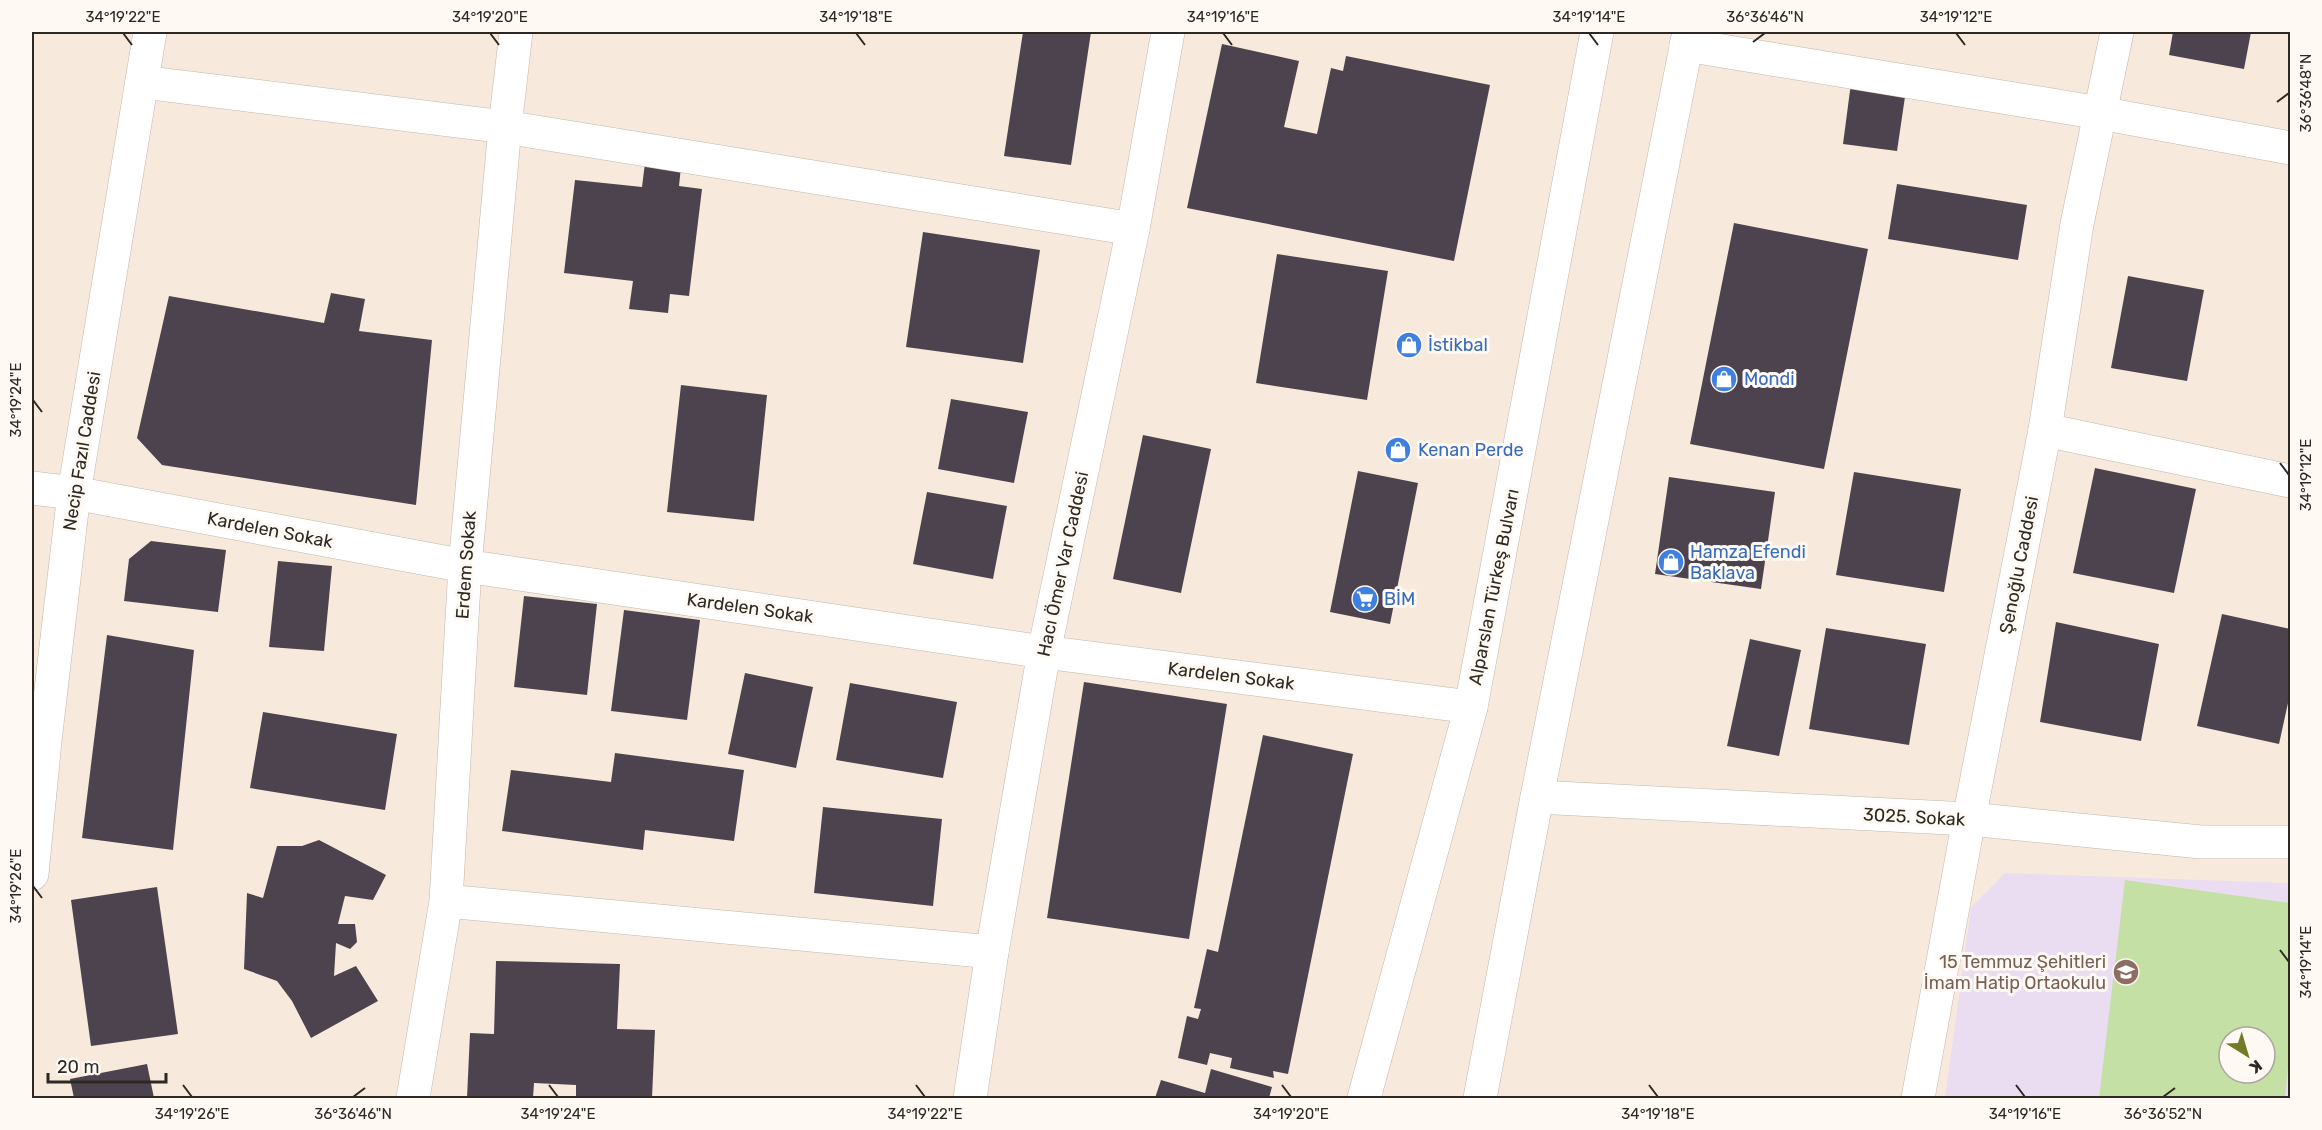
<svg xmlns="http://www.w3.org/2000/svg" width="2322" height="1130" font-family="Rubik,sans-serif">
<rect width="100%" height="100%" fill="#f7eadc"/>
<path fill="#eaddf1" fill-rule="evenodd" d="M2005,873L2290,883V1098H1945L1971,907ZM2229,1037H2265V1073H2229Z"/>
<path fill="#c4e0a4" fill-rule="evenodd" d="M2125,880L2290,903V1047L2285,1098H2099ZM2229,1037H2265V1073H2229Z"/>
<path fill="#4d434e" d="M1023,32H1091L1071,165L1004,156Z
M2173,32H2251L2244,69L2169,55Z
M1222,44L1299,61L1284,127L1317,134L1331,68L1343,71L1346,56L1490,85L1454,261L1187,208Z
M1851,83L1906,90L1897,151L1843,144Z
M645,163L681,167L679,186L702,189L689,296L670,294L668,313L629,309L633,281L564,273L575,180L642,187Z
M1897,184L2027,205L2018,260L1888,239Z
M1734,223L1868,249L1824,469L1690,444Z
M923,232L1040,250L1023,363L906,347Z
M1277,254L1388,271L1367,400L1256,383Z
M2128,276L2204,290L2187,381L2111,368Z
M331,293L365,299L359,331L432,340L416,505L162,465L137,438L169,296L324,323Z
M681,385L767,395L754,521L667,512Z
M951,399L1028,412L1014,483L938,469Z
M1143,435L1211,449L1181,593L1113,579Z
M2095,468L2196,489L2174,593L2073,573Z
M1358,471L1418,483L1390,624L1330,612Z
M1854,472L1961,489L1944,592L1836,575Z
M1669,477L1775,492L1761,589L1655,574Z
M927,492L1007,506L993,579L913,564Z
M151,541L226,550L218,612L124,601L129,559Z
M278,561L332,566L324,651L269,647Z
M524,596L597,604L587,695L514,687Z
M624,610L700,620L687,720L611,711Z
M2222,614L2290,629V694L2279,744L2197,726Z
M2056,622L2159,644L2141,741L2040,722Z
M1826,628L1926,644L1909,745L1809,729Z
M107,635L194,650L173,850L82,838Z
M1750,639L1801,650L1779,756L1727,746Z
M745,673L813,687L796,768L728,754Z
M1084,682L1227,704L1189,939L1047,918Z
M850,683L957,702L943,778L836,760Z
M263,712L397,734L385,810L250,788Z
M1263,735L1353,754L1288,1074L1273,1071L1274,1078L1230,1068L1232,1058L1210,1053L1207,1065L1178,1058L1187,1016L1198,1019L1201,1009L1194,1008L1207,949L1218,952Z
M615,753L744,770L734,841L645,830L643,850L502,831L511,770L611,782Z
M823,807L942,819L933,906L814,893Z
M319,840L386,875L373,900L345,896L338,924H355L357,942L350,949L336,943L334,976L356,966L378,1001L311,1038L292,1001L277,981L244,969L247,893L263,898L277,846H302Z
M157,887L178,1034L91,1046L71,900Z
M496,961L620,964L617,1029L655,1030L652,1098H576V1085L534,1083L533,1098H467L470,1033L494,1034Z
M147,1064L154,1098H74L70,1079Z
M1211,1069L1272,1087L1269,1098H1155L1161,1080L1205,1093Z"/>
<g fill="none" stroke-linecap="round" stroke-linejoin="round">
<defs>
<path id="street" d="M1686,45L2100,113L2290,148
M142,82L505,127L1133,229
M2045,430L2290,481
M32,488L74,493L465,566L1044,652L1471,707
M1537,797L1969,819L2201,842H2290
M446,901L992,952
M413,1098L446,901L465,566L505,127L516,32"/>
<path id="secondary" d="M32,874L45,741L74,493L150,32
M970,1098L992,952L1044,652L1133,229L1168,32
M1918,1098L1969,819L2045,430L2077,224L2117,32"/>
<path id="highway" d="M1364,1098L1471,707L1597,32
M1480,1098L1537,797L1689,32"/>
</defs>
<use href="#street" stroke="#c3b6a9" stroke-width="34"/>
<use href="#secondary" stroke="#c3b6a9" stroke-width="34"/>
<use href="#highway" stroke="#c3b6a9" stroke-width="34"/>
<use href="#street" stroke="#fff" stroke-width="33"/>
<use href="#secondary" stroke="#fff" stroke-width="33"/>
<use href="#highway" stroke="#fff" stroke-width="33"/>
</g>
<path fill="none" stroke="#2d2823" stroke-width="2" d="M123,33L132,45M490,33L499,45M856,33L865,45M1223,33L1232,45M1589,33L1598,45M1956,33L1965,45M1753,42L1765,33M2277,102L2289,93M33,400L42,412M2280,463L2289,475M33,886L42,898M2280,950L2289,962M183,1085L192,1097M549,1085L558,1097M916,1085L925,1097M1282,1085L1291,1097M1649,1085L1658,1097M2016,1085L2025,1097M353,1097L365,1088M2163,1097L2175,1088"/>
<defs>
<symbol id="shop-disc" viewBox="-11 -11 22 22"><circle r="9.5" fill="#3f7fe0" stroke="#fef9f3"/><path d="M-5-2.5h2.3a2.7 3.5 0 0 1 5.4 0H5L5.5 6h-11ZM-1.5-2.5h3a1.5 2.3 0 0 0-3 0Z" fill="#fff"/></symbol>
<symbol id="supermarket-disc" viewBox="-11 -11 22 22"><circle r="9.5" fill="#3f7fe0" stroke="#fef9f3"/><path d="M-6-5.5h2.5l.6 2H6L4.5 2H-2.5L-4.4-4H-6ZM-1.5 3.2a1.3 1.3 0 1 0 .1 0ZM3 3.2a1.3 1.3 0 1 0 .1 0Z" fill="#fff"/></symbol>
<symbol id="school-disc" viewBox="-11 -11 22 22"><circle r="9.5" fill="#8d6e63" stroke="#fef9f3"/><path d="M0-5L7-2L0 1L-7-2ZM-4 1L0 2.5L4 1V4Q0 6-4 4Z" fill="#fff"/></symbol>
</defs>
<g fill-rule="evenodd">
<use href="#shop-disc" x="1394" y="330" width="30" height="30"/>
<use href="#shop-disc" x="1709" y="364" width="30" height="30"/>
<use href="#shop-disc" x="1383" y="435" width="30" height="30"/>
<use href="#shop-disc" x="1656" y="547" width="30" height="30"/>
<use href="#supermarket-disc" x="1350" y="584" width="30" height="30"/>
<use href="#school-disc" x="2111" y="957" width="30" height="30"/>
</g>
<g text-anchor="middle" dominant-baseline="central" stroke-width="6" stroke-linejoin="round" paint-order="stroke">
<g font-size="18" fill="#366cbe" stroke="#fef9f3" text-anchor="start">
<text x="1428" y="345">İstikbal</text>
<text x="1744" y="379">Mondi</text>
<text x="1418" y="450">Kenan Perde</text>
<text x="1690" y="552">Hamza Efendi<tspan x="1690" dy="21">Baklava</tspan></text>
<text x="1384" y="599">BİM</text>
</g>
<g font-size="18" fill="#2d2823" stroke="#fef9f3">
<text transform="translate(82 451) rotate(-81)">Necip Fazıl Caddesi</text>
<text transform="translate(270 530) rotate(11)">Kardelen Sokak</text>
<text transform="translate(1063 564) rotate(-78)">Hacı Ömer Var Caddesi</text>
<text transform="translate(466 565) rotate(-86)">Erdem Sokak</text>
<text transform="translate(2019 565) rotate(-79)">Şenoğlu Caddesi</text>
<text transform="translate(1494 587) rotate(-79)">Alparslan Türkeş Bulvarı</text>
<text transform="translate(750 608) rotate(8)">Kardelen Sokak</text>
<text transform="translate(1231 676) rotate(7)">Kardelen Sokak</text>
<text transform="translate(1914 817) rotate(3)">3025. Sokak</text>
</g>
<g font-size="18" fill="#785e54" stroke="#fef9f3" text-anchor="end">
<text x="2106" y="962">15 Temmuz Şehitleri<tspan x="2106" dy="21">İmam Hatip Ortaokulu</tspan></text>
</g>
</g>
<rect width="2322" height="1130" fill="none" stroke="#fef9f3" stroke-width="66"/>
<g transform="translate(2247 1055) rotate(143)"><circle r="28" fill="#fef9f3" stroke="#aaa5a0" stroke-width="1.5"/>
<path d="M0-4.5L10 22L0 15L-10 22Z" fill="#747b25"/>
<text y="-9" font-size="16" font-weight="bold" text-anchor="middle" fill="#2d2823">K</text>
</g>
<path d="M48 1073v9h118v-9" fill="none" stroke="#2d2823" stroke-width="3"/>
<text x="57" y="1073" font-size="18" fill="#2d2823" stroke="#fef9f3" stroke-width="4.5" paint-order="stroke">20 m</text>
<rect x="33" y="33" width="2256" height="1064" fill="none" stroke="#2d2823" stroke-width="2"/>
<g font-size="15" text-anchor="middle" fill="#2d2823">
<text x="123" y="22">34°19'22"E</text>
<text x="490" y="22">34°19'20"E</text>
<text x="856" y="22">34°19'18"E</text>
<text x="1223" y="22">34°19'16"E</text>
<text x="1589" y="22">34°19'14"E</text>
<text x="1765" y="22">36°36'46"N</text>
<text x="1956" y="22">34°19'12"E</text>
<text transform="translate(2306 93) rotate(-90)" y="5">36°36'48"N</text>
<text transform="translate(16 400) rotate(-90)" y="5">34°19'24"E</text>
<text transform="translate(2306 475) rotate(-90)" y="5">34°19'12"E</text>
<text transform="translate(16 886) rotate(-90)" y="5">34°19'26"E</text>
<text transform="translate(2306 962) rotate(-90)" y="5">34°19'14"E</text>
<text x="192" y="1119">34°19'26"E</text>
<text x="353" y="1119">36°36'46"N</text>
<text x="558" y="1119">34°19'24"E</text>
<text x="925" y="1119">34°19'22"E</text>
<text x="1291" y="1119">34°19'20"E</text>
<text x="1658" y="1119">34°19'18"E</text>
<text x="2025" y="1119">34°19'16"E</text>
<text x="2163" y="1119">36°36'52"N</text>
</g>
</svg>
